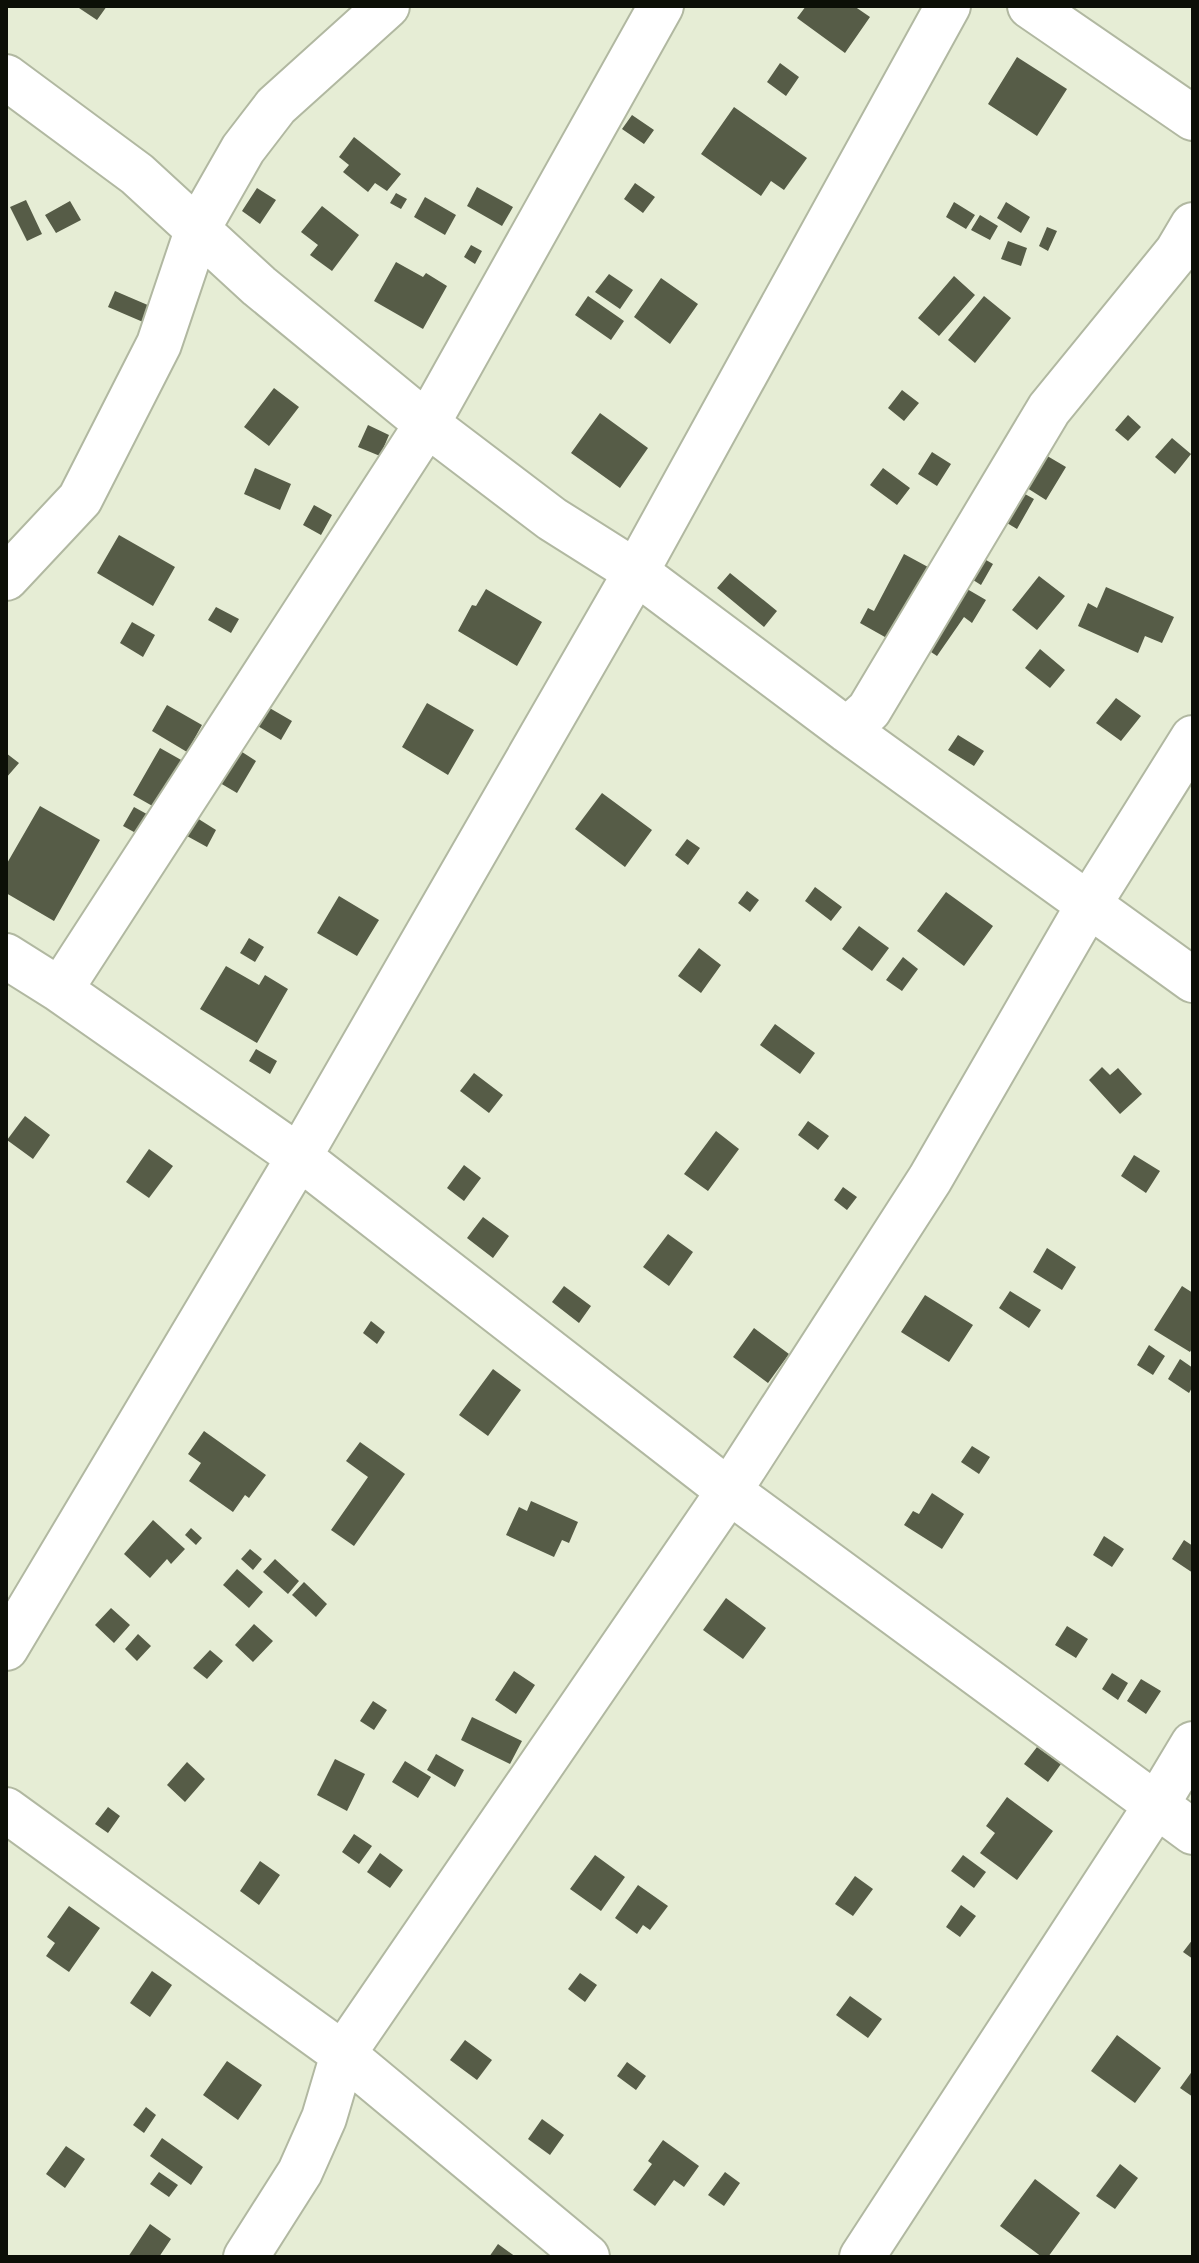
<svg xmlns="http://www.w3.org/2000/svg" width="1199" height="2263" font-family="'Source Sans 3',sans-serif">
<rect width="100%" height="100%" fill="#e6edd5"/>
<path fill="#565c47" d="M76,6H107L97,20Z
M806,6H854L870,17L845,53L797,18Z
M1017,57L1067,89L1037,136L988,104Z
M780,63L799,77L786,96L767,82Z
M734,107L807,158L784,190L771,181L761,196L701,154Z
M632,115L654,130L644,144L622,129Z
M354,137L401,174L387,191L375,183L368,192L343,172L349,165L339,157Z
M635,183L655,197L643,213L624,199Z
M477,187L513,207L502,226L467,206Z
M257,188L276,200L260,224L242,211Z
M396,193L407,199L401,209L390,203Z
M425,197L456,215L445,235L414,217Z
M26,200L42,234L27,241L10,207Z
M70,201L81,220L56,233L45,215Z
M954,202L975,215L966,229L946,217Z
M1006,202L1030,217L1021,233L997,218Z
M322,206L359,235L332,271L310,255L318,245L301,232Z
M980,215L998,226L990,240L971,230Z
M1047,227L1057,231L1048,251L1039,246Z
M1008,241L1027,248L1021,266L1001,259Z
M471,245L482,251L475,264L464,257Z
M396,262L423,277L426,273L447,286L423,329L374,301Z
M609,274L633,290L620,309L595,292Z
M954,276L975,295L939,336L918,318Z
M661,278L698,304L670,344L634,317Z
M115,291L157,309L150,325L108,307Z
M588,296L624,321L611,340L575,315Z
M984,296L1011,318L975,363L948,340Z
M274,388L299,407L269,446L244,427Z
M902,390L919,403L904,421L888,408Z
M600,413L648,448L620,488L571,453Z
M1128,415L1141,427L1128,441L1115,430Z
M368,425L389,435L380,456L358,447Z
M1172,438L1191,454L1175,474L1155,457Z
M1032,447L1066,467L1046,500L1013,479Z
M932,452L951,464L937,486L918,474Z
M255,468L291,484L280,510L244,494Z
M883,468L910,488L897,505L870,485Z
M1014,488L1034,499L1017,529L997,517Z
M314,505L332,515L321,535L303,525Z
M119,535L175,567L153,606L97,573Z
M974,553L993,564L981,585L962,573Z
M904,554L939,573L892,641L860,623L868,608L874,611Z
M730,573L777,611L764,627L717,588Z
M1039,576L1065,596L1037,630L1012,610Z
M955,582L986,600L972,623L964,617L937,656L919,644Z
M1106,587L1174,617L1162,643L1145,636L1138,653L1078,626L1088,603L1097,608Z
M486,589L542,622L517,666L458,631L472,605L476,606Z
M216,607L239,619L231,633L208,620Z
M132,622L155,635L143,657L120,643Z
M1040,649L1065,670L1050,688L1025,668Z
M1116,698L1141,716L1121,741L1096,723Z
M261,703L292,721L281,740L251,722Z
M427,703L474,730L448,775L402,747Z
M167,705L202,725L187,752L152,731Z
M958,735L984,751L974,766L948,750Z
M160,748L183,761L156,808L133,795Z
M239,750L256,761L237,793L220,783Z
M6,753L19,763L6,778Z
M602,793L652,830L625,867L575,829Z
M40,806L100,840L54,921L6,893V865Z
M134,807L154,818L143,837L123,826Z
M197,818L216,830L207,847L187,836Z
M687,839L700,848L688,865L675,855Z
M815,887L842,907L831,921L805,901Z
M747,891L759,900L750,912L738,903Z
M946,892L993,926L964,966L917,931Z
M339,896L379,920L357,956L317,933Z
M859,926L889,948L872,971L842,949Z
M249,938L264,947L255,962L240,953Z
M699,948L721,965L701,993L678,976Z
M903,957L918,969L902,991L886,980Z
M226,966L259,985L265,975L288,989L257,1043L200,1009Z
M775,1024L815,1053L800,1074L760,1045Z
M256,1049L277,1061L270,1074L249,1061Z
M1102,1067L1110,1075L1118,1068L1142,1094L1120,1114L1089,1080Z
M474,1073L503,1095L489,1113L460,1091Z
M25,1116L50,1135L33,1159L7,1140Z
M808,1121L829,1136L818,1150L798,1135Z
M716,1131L739,1149L708,1191L684,1174Z
M149,1149L173,1166L149,1198L126,1182Z
M1134,1155L1160,1171L1146,1193L1121,1176Z
M464,1165L481,1178L464,1201L447,1188Z
M843,1187L857,1197L847,1210L834,1200Z
M483,1217L509,1236L493,1258L467,1238Z
M668,1234L693,1252L669,1286L643,1267Z
M1047,1248L1076,1267L1062,1290L1033,1272Z
M564,1286L591,1306L579,1323L552,1302Z
M1182,1286L1193,1293V1347L1190,1352L1154,1330Z
M1010,1291L1041,1310L1029,1328L999,1308Z
M925,1295L973,1325L949,1362L901,1332Z
M371,1321L385,1332L377,1344L363,1333Z
M754,1328L789,1354L768,1383L733,1357Z
M1149,1345L1165,1356L1153,1375L1137,1365Z
M1180,1359L1193,1368V1386L1189,1393L1168,1379Z
M493,1369L521,1390L488,1436L459,1415Z
M204,1431L266,1475L249,1498L245,1495L233,1512L189,1481L201,1463L188,1454Z
M360,1442L405,1474L354,1546L331,1530L368,1477L346,1461Z
M972,1446L990,1457L979,1474L961,1462Z
M932,1493L964,1514L942,1549L904,1525L913,1511L919,1514Z
M531,1501L578,1522L569,1543L562,1540L554,1557L506,1535L519,1507L527,1511Z
M153,1520L185,1549L171,1564L167,1559L150,1578L124,1554Z
M191,1528L202,1538L196,1545L185,1535Z
M1104,1536L1124,1549L1112,1567L1093,1555Z
M1184,1540L1193,1546V1573L1172,1559Z
M250,1549L262,1559L253,1570L241,1559Z
M275,1559L299,1581L288,1594L263,1572Z
M237,1569L263,1592L249,1608L223,1585Z
M304,1582L327,1604L316,1617L292,1595Z
M726,1598L766,1628L743,1659L703,1630Z
M111,1608L130,1625L114,1643L95,1625Z
M254,1624L273,1641L253,1662L235,1645Z
M1067,1626L1088,1639L1076,1658L1055,1645Z
M138,1634L151,1646L137,1661L125,1649Z
M210,1650L223,1661L207,1679L193,1668Z
M514,1671L535,1685L516,1714L495,1700Z
M1112,1673L1128,1683L1118,1700L1102,1689Z
M1141,1679L1161,1691L1146,1714L1127,1701Z
M373,1701L387,1710L374,1730L360,1721Z
M472,1717L522,1741L510,1764L461,1740Z
M1037,1747L1061,1764L1048,1782L1024,1764Z
M436,1754L464,1770L455,1787L427,1770Z
M335,1759L365,1774L347,1811L317,1795Z
M405,1761L431,1777L418,1798L392,1782Z
M187,1762L205,1779L185,1802L167,1785Z
M1007,1797L1053,1831L1017,1880L980,1853L995,1833L986,1826Z
M108,1807L120,1816L108,1833L95,1824Z
M354,1834L372,1846L359,1864L342,1852Z
M380,1853L403,1870L390,1888L367,1872Z
M595,1855L625,1877L601,1911L570,1889Z
M963,1855L986,1872L974,1888L951,1871Z
M260,1861L280,1875L259,1905L240,1891Z
M855,1876L873,1889L853,1916L835,1904Z
M638,1885L668,1906L650,1930L643,1925L637,1934L615,1918Z
M961,1905L976,1916L960,1937L946,1927Z
M69,1906L100,1928L69,1972L46,1956L55,1943L47,1937Z
M1193,1939V1959L1183,1952Z
M152,1971L172,1985L150,2017L130,2003Z
M580,1973L597,1985L585,2002L568,1989Z
M850,1996L882,2019L868,2038L836,2015Z
M1117,2035L1161,2068L1135,2103L1091,2071Z
M465,2040L492,2060L477,2080L450,2060Z
M227,2061L262,2085L238,2120L203,2095Z
M627,2062L646,2076L636,2090L617,2076Z
M1193,2070V2097L1180,2088Z
M146,2107L156,2115L144,2133L133,2125Z
M542,2119L564,2135L550,2155L528,2139Z
M162,2138L203,2167L191,2185L150,2156Z
M663,2140L699,2166L684,2187L674,2180L655,2206L633,2190L652,2164L648,2161Z
M66,2146L85,2159L65,2188L46,2174Z
M1120,2164L1138,2178L1115,2209L1096,2196Z
M159,2172L178,2185L169,2197L150,2184Z
M725,2172L740,2183L724,2206L708,2195Z
M1035,2179L1080,2213L1048,2257H1042L1000,2226Z
M150,2224L171,2239L159,2257H128Z
M498,2244L516,2257H489Z"/>
<g fill="none" stroke-linecap="round" stroke-linejoin="round">
<defs>
<path id="minor" d="M1030,6L1193,118
M6,77L137,174L259,286L427,424L552,519L636,572L847,730L1193,980
M6,578L80,499L159,344L198,228L243,149L276,106L387,6
M847,730L869,710L1049,409L1177,252L1193,225
M6,956L60,990L299,1157L729,1491L1193,1832
M60,990L427,424L661,6
M6,1648L299,1157L636,572L948,6
M6,1810L343,2054L587,2257
M246,2257L300,2172L324,2118L343,2054L729,1491L930,1179L1089,904L1193,738
M862,2257L1157,1804L1193,1744"/>
</defs>
<use href="#minor" stroke="#b1b8a1" stroke-width="48"/>
<use href="#minor" stroke="#fff" stroke-width="44"/>
</g>
<rect width="1199" height="2263" fill="none" stroke="#0c0f07" stroke-width="16"/>
</svg>
